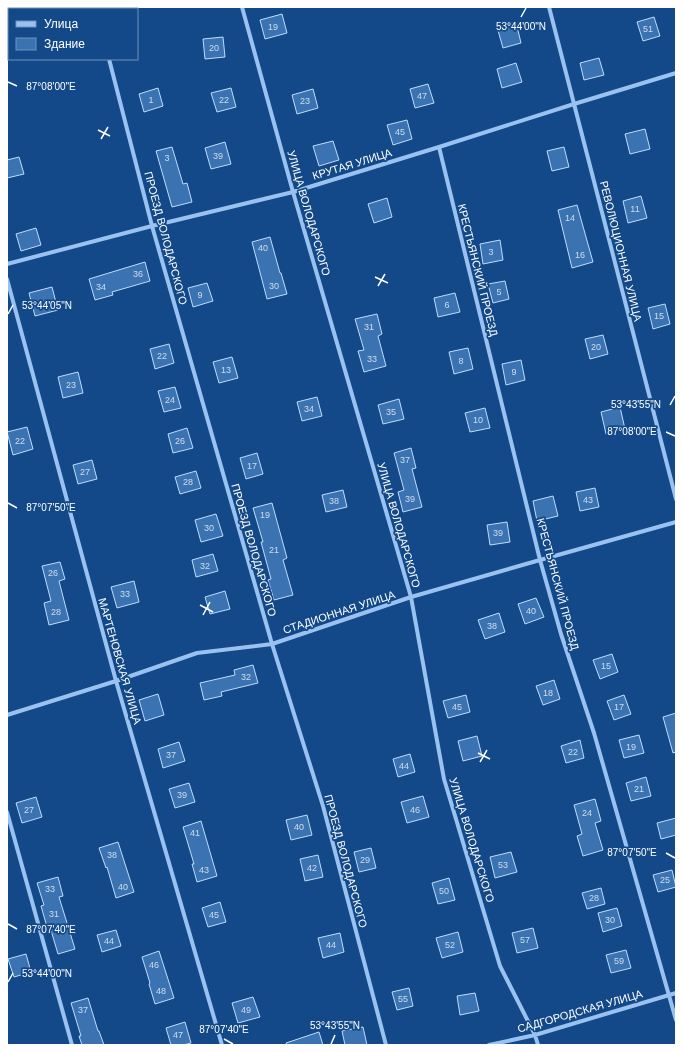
<svg xmlns="http://www.w3.org/2000/svg" width="683" height="1052" font-family="Helvetica,sans-serif">
<rect width="100%" height="100%" fill="#134989"/>
<path fill="#3b73b2" stroke="#bfdcfc" d="M282,14L287,33L265,39L260,20Z
M654,17L660,36L643,41L637,22Z
M516,22L521,43L503,48L497,27Z
M223,37L225,57L205,59L203,39Z
M599,58L604,75L584,80L580,63Z
M516,63L522,82L502,88L497,69Z
M428,84L434,103L415,108L410,89Z
M158,88L163,106L144,112L139,94Z
M231,88L236,107L217,112L211,93Z
M313,89L318,108L297,114L292,95Z
M407,120L412,139L393,145L387,125Z
M645,129L650,149L630,154L625,134Z
M333,141L339,160L319,166L313,146Z
M225,142L231,164L211,169L205,148Z
M172,147L183,184L187,183L192,202L172,207L156,151Z
M564,147L569,167L552,171L547,151Z
M19,157L24,174L7,178V160Z
M641,196L647,218L628,223L623,201Z
M387,198L392,217L374,223L368,204Z
M577,205L593,262L572,268L558,210Z
M36,228L41,245L21,251L16,234Z
M270,237L280,273H281L287,294L267,299L252,242Z
M500,240L503,260L483,264L480,244Z
M145,262L150,281L112,292L113,295L95,300L89,279Z
M505,281L509,299L493,303L488,284Z
M207,283L213,301L193,307L188,288Z
M52,287L58,310L35,316L29,293Z
M455,293L460,312L438,317L434,298Z
M665,304L670,324L653,329L648,308Z
M377,314L382,334L378,336L386,366L364,372L358,351L364,350L355,319Z
M603,335L608,354L590,359L585,339Z
M169,344L174,363L155,369L150,349Z
M468,348L473,369L454,374L449,352Z
M232,357L238,378L219,383L213,362Z
M521,360L525,380L506,385L502,364Z
M78,372L83,393L63,398L58,377Z
M175,387L181,408L164,412L158,391Z
M317,397L322,416L302,421L297,402Z
M399,399L404,419L383,424L378,405Z
M620,407L625,429L606,434L601,412Z
M485,408L490,428L470,432L465,413Z
M27,427L33,449L13,455L7,432Z
M187,428L193,448L173,453L168,434Z
M411,448L416,468L412,469L422,507L403,512L398,492L404,490L394,453Z
M257,453L263,474L246,479L240,458Z
M92,460L97,479L78,484L73,465Z
M196,471L201,488L180,494L175,477Z
M595,488L599,507L580,511L576,492Z
M343,490L347,507L326,512L322,495Z
M553,496L558,516L537,521L533,501Z
M272,503L287,558L283,560L293,595L274,600L268,580L271,579L261,542H263L253,508Z
M216,514L223,536L201,542L195,520Z
M507,522L510,542L490,545L487,525Z
M213,554L218,571L196,577L192,560Z
M60,562L65,579L59,581L69,620L49,625L44,603L51,601L42,566Z
M134,581L139,602L117,608L111,587Z
M225,591L230,609L210,614L205,597Z
M536,598L544,617L525,624L518,604Z
M499,613L505,632L485,639L478,620Z
M612,654L618,672L600,679L593,660Z
M253,665L258,683L221,692L222,696L204,700L200,683L235,675L234,670Z
M554,680L560,699L543,705L536,686Z
M158,694L164,715L145,721L139,700Z
M466,695L470,712L448,718L443,701Z
M624,695L631,714L614,720L607,701Z
M676,713V752L673,753L663,717Z
M639,735L644,753L624,758L619,740Z
M477,736L482,756L463,761L458,741Z
M580,740L584,758L566,763L561,746Z
M179,742L185,761L163,768L158,749Z
M410,754L415,772L398,777L393,759Z
M646,777L651,796L631,801L626,783Z
M189,783L195,802L175,808L169,789Z
M423,796L429,817L407,823L401,802Z
M36,797L42,817L22,823L16,803Z
M595,799L601,821L595,823L603,850L583,856L577,836L582,834L574,805Z
M307,815L312,835L291,840L286,820Z
M676,818V835L661,839L657,823Z
M201,821L217,876L197,882L192,864H194L183,827Z
M118,842L134,892L116,898L107,867L106,868L99,848Z
M371,848L376,868L359,872L354,852Z
M511,852L517,872L495,878L490,857Z
M318,855L323,877L305,881L300,859Z
M672,870L676,887L658,892L653,875Z
M58,877L63,896L59,897L75,949L58,954L50,927H47L41,906L44,905L37,883Z
M449,878L455,900L438,904L432,883Z
M601,888L605,904L587,909L582,893Z
M220,902L226,922L208,927L202,908Z
M617,908L622,926L603,932L598,913Z
M533,928L538,948L517,953L512,933Z
M116,930L121,946L102,952L97,935Z
M458,932L463,952L442,958L436,938Z
M340,933L344,952L323,958L318,938Z
M626,950L631,968L611,973L606,955Z
M159,951L174,998L155,1004L149,984L150,983L142,957Z
M26,954L31,972L14,977L8,959Z
M409,988L413,1006L397,1010L392,992Z
M475,993L479,1011L460,1015L457,996Z
M253,997L260,1017L238,1023L232,1003Z
M88,998L98,1031H99L104,1045H82L79,1036H81L71,1003Z
M185,1022L191,1043L183,1045H171L166,1028Z
M363,1027L367,1045H345L342,1031Z
M319,1032L323,1045H287L286,1043Z"/>
<g fill="none" stroke-linecap="round" stroke-linejoin="round">
<path stroke="#99c2f0" stroke-width="4" d="M95,7L96,9
M242,7L293,192L411,597L444,779L500,966L535,1035L538,1045
M549,7L676,499
M109,59L152,226L272,644L323,806L386,1045
M439,147L540,560L561,634L594,733L676,1020
M7,264L152,226L293,192L439,147L574,104L676,73
M7,279L116,681L222,1045
M7,715L116,681L197,653L272,644L411,597L540,560L676,522
M7,812L72,1045
M489,1045L535,1035L676,993"/>
</g>
<path fill="none" stroke="#fff" stroke-width="1.5" d="M521,17L526,8M8,82L17,86M98,130L110,136M101,139L108,127M375,277L388,283M378,286L385,274M8,314L13,305M670,405L675,396M666,432L675,436M8,503L17,508M200,605L213,612M203,615L210,602M478,753L490,759M480,762L487,750M666,853L675,858M8,924L17,929M8,982L13,973M224,1039L233,1044M331,1044L335,1035"/>
<g text-anchor="middle" dominant-baseline="central" stroke-width="3.5" stroke-linejoin="round" paint-order="stroke">
<g font-size="9" fill="#cedcec">
<text x="273" y="27">19</text>
<text x="648" y="29">51</text>
<text x="214" y="48">20</text>
<text x="422" y="96">47</text>
<text x="151" y="100">1</text>
<text x="224" y="100">22</text>
<text x="305" y="101">23</text>
<text x="400" y="132">45</text>
<text x="218" y="156">39</text>
<text x="167" y="158">3</text>
<text x="635" y="209">11</text>
<text x="570" y="218">14</text>
<text x="263" y="248">40</text>
<text x="491" y="252">3</text>
<text x="580" y="255">16</text>
<text x="138" y="274">36</text>
<text x="274" y="286">30</text>
<text x="101" y="287">34</text>
<text x="499" y="292">5</text>
<text x="200" y="295">9</text>
<text x="447" y="305">6</text>
<text x="659" y="316">15</text>
<text x="369" y="327">31</text>
<text x="596" y="347">20</text>
<text x="162" y="356">22</text>
<text x="372" y="359">33</text>
<text x="461" y="361">8</text>
<text x="226" y="370">13</text>
<text x="514" y="372">9</text>
<text x="71" y="385">23</text>
<text x="170" y="400">24</text>
<text x="309" y="409">34</text>
<text x="391" y="412">35</text>
<text x="478" y="420">10</text>
<text x="20" y="441">22</text>
<text x="180" y="441">26</text>
<text x="405" y="460">37</text>
<text x="252" y="466">17</text>
<text x="85" y="472">27</text>
<text x="188" y="482">28</text>
<text x="410" y="499">39</text>
<text x="588" y="500">43</text>
<text x="334" y="501">38</text>
<text x="265" y="515">19</text>
<text x="209" y="528">30</text>
<text x="498" y="533">39</text>
<text x="274" y="550">21</text>
<text x="205" y="566">32</text>
<text x="53" y="573">26</text>
<text x="125" y="594">33</text>
<text x="531" y="611">40</text>
<text x="56" y="612">28</text>
<text x="492" y="626">38</text>
<text x="606" y="666">15</text>
<text x="246" y="677">32</text>
<text x="548" y="693">18</text>
<text x="457" y="707">45</text>
<text x="619" y="707">17</text>
<text x="631" y="747">19</text>
<text x="573" y="752">22</text>
<text x="171" y="755">37</text>
<text x="404" y="766">44</text>
<text x="639" y="789">21</text>
<text x="182" y="795">39</text>
<text x="29" y="810">27</text>
<text x="415" y="810">46</text>
<text x="587" y="813">24</text>
<text x="299" y="827">40</text>
<text x="195" y="833">41</text>
<text x="112" y="855">38</text>
<text x="365" y="860">29</text>
<text x="503" y="865">53</text>
<text x="312" y="868">42</text>
<text x="204" y="870">43</text>
<text x="665" y="880">25</text>
<text x="123" y="887">40</text>
<text x="50" y="889">33</text>
<text x="444" y="891">50</text>
<text x="594" y="898">28</text>
<text x="54" y="914">31</text>
<text x="214" y="915">45</text>
<text x="610" y="920">30</text>
<text x="525" y="940">57</text>
<text x="109" y="941">44</text>
<text x="331" y="945">44</text>
<text x="450" y="945">52</text>
<text x="619" y="961">59</text>
<text x="154" y="965">46</text>
<text x="161" y="991">48</text>
<text x="403" y="999">55</text>
<text x="83" y="1010">37</text>
<text x="246" y="1010">49</text>
<text x="178" y="1035">47</text>
</g>
<g font-size="11" fill="#fff" stroke="#134989">
<text transform="translate(352 164) rotate(-17)">КРУТАЯ УЛИЦА</text>
<text transform="translate(309 213) rotate(74)">УЛИЦА ВОЛОДАРСКОГО</text>
<text transform="translate(166 238) rotate(75)">ПРОЕЗД ВОЛОДАРСКОГО</text>
<text transform="translate(621 251) rotate(76)">РЕВОЛЮЦИОННАЯ УЛИЦА</text>
<text transform="translate(478 270) rotate(76)">КРЕСТЬЯНСКИЙ ПРОЕЗД</text>
<text transform="translate(399 525) rotate(74)">УЛИЦА ВОЛОДАРСКОГО</text>
<text transform="translate(254 550) rotate(74)">ПРОЕЗД ВОЛОДАРСКОГО</text>
<text transform="translate(558 584) rotate(75)">КРЕСТЬЯНСКИЙ ПРОЕЗД</text>
<text transform="translate(339 612) rotate(-18)">СТАДИОННАЯ УЛИЦА</text>
<text transform="translate(120 661) rotate(74)">МАРТЕНОВСКАЯ УЛИЦА</text>
<text transform="translate(472 840) rotate(73)">УЛИЦА ВОЛОДАРСКОГО</text>
<text transform="translate(346 861) rotate(75)">ПРОЕЗД ВОЛОДАРСКОГО</text>
<text transform="translate(580 1011) rotate(-16)">САДГОРОДСКАЯ УЛИЦА</text>
</g>
</g>
<g font-size="10" text-anchor="middle" fill="#fff" stroke="#134989" stroke-width="3.5" stroke-linejoin="round" paint-order="stroke">
<text x="521" y="30">53°44'00"N</text>
<text x="51" y="90">87°08'00"E</text>
<text x="47" y="309">53°44'05"N</text>
<text x="636" y="408">53°43'55"N</text>
<text x="632" y="435">87°08'00"E</text>
<text x="51" y="511">87°07'50"E</text>
<text x="632" y="856">87°07'50"E</text>
<text x="51" y="933">87°07'40"E</text>
<text x="47" y="977">53°44'00"N</text>
<text x="335" y="1029">53°43'55"N</text>
<text x="224" y="1033">87°07'40"E</text>
</g>
<rect width="683" height="1052" fill="none" stroke="#ffffff" stroke-width="16"/>
<rect x="8" y="8" width="130" height="52" fill="#134989" stroke="#7192b8"/>
<rect x="16" y="21" width="20" height="6" fill="#99c2f0" stroke="#7192b8"/>
<text x="44" y="28" font-size="12" fill="#ffffff">Улица</text>
<rect x="16" y="38" width="20" height="12" fill="#3b73b2" stroke="#7192b8"/>
<text x="44" y="48" font-size="12" fill="#ffffff">Здание</text>
</svg>
